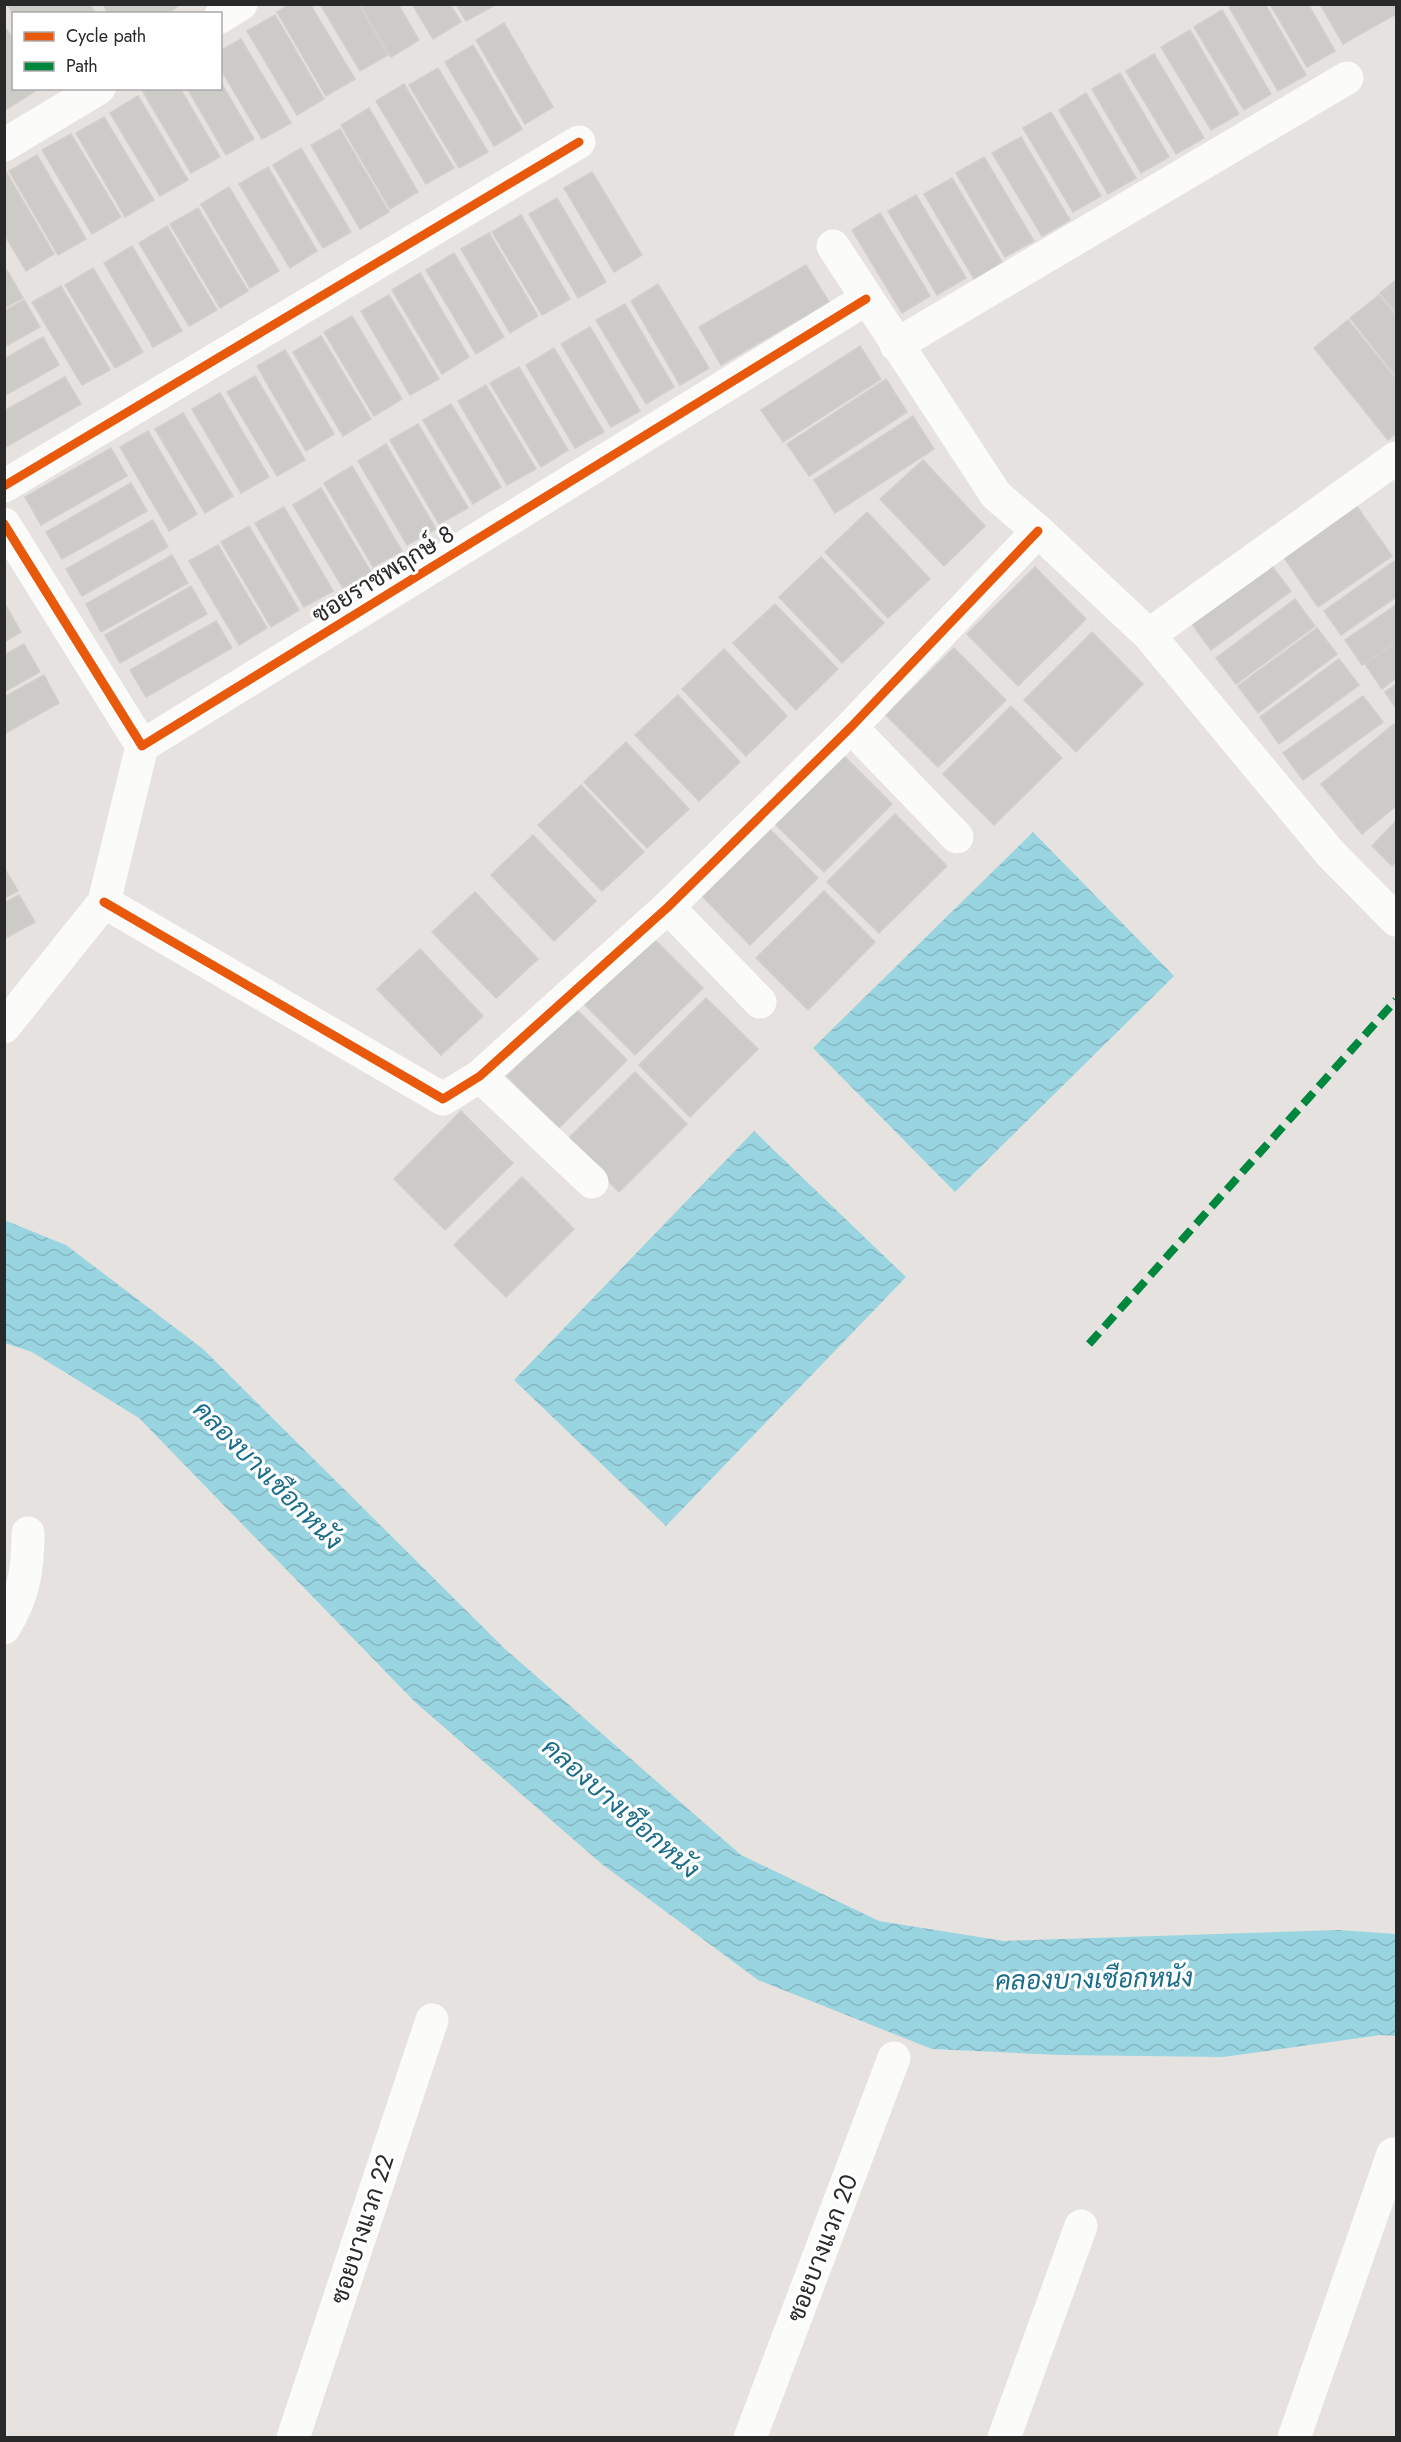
<svg xmlns="http://www.w3.org/2000/svg" width="1401" height="2442" font-family="Jost,Sarabun,sans-serif">
<defs>
<pattern id="water-waves" width="16" height="10" patternUnits="userSpaceOnUse" patternTransform="scale(1.5)"><rect width="16" height="10" fill="#99d4e1"/><path d="M0 5q4-4 8 0t8 0" fill="none" stroke="#84b6c1"/></pattern>
</defs>
<rect width="100%" height="100%" fill="#e6e2df"/>
<path fill="url(#water-waves)" d="M1033,832L1174,976L955,1192L813,1048Z
M754,1131L906,1277L666,1526L514,1380Z
M4,1220L66,1245L203,1349L505,1649L741,1855L879,1921L1004,1941L1338,1930L1396,1934V2036L1381,2035L1223,2057L1061,2055L932,2049L758,1980L603,1865L415,1702L139,1418L32,1352L5,1343Z"/>
<path fill="#cdcbc8" stroke="#d1cecb" stroke-width="1.5" d="M7,4H90L96,14L14,15Z
M103,4H181L167,14H108Z
M290,4H310L355,79L326,96L277,12Z
M320,4H358L388,55L360,71Z
M360,4H398L419,40L391,57Z
M412,4H450L461,22L433,39Z
M456,4H494L495,5L466,21Z
M1233,4H1265L1306,75L1278,91L1229,7Z
M1270,4H1308L1335,51L1307,67Z
M1320,4H1396V14L1343,44Z
M1222,10L1271,94L1244,110L1194,27Z
M275,15L324,99L297,115L247,31Z
M504,23L553,107L525,124L476,40Z
M4,26L14,40V88H40L4,111Z
M1190,30L1239,114L1211,130L1161,47Z
M241,39L291,123L262,139L220,68V51Z
M473,45L522,129L494,146L445,62Z
M1154,54L1204,138L1176,154L1126,71Z
M438,68L488,152L459,168L409,85Z
M1120,73L1169,157L1141,173L1092,89Z
M220,81L254,139L226,155L187,88H220Z
M404,84L454,168L426,184L376,101Z
M144,88H180L220,157L191,173L142,90Z
M1086,93L1136,178L1108,194L1059,110Z
M138,96L188,180L160,196L110,113Z
M369,108L418,192L390,209L341,125Z
M1051,112L1101,196L1073,212L1023,128Z
M104,117L154,200L125,217L76,133Z
M340,129L389,212L360,229L311,145Z
M71,134L121,217L92,234L42,150Z
M1021,137L1070,220L1042,236L992,153Z
M301,148L351,232L323,248L273,165Z
M37,155L86,239L58,255L9,171Z
M984,157L1034,241L1005,257L956,173Z
M268,167L317,251L290,268L239,184Z
M5,170L54,254L26,271L4,234Z
M592,172L642,255L614,272L564,188Z
M952,178L1002,262L974,279L924,194Z
M229,187L279,271L250,288L201,204Z
M916,195L966,278L937,295L888,211Z
M557,198L606,282L578,298L529,214Z
M198,208L248,291L220,308L170,224Z
M880,213L930,296L902,313L852,230Z
M521,215L570,299L542,315L492,232Z
M167,226L217,310L189,326L139,243Z
M489,233L538,316L510,333L461,249Z
M132,246L182,331L153,347L104,263Z
M454,253L504,337L476,354L426,270Z
M806,265L829,302L721,365L699,327Z
M93,268L143,352L115,368L65,285Z
M7,270L23,298L4,308V272Z
M420,273L469,357L442,374L392,290Z
M1396,280V313L1380,293Z
M658,284L709,368L680,385L631,301Z
M61,286L110,370L82,385L32,302Z
M389,295L439,379L410,395L361,311Z
M1379,295L1396,316V376L1350,318Z
M24,300L40,327L4,347V311Z
M625,304L674,387L646,404L596,320Z
M352,316L402,399L374,416L324,332Z
M1348,320L1396,379V433L1388,440L1314,348Z
M590,327L640,411L611,427L561,344Z
M321,336L371,419L343,436L293,352Z
M43,337L59,365L4,396V359Z
M860,346L881,379L783,442L761,410Z
M554,348L604,432L575,448L526,365Z
M285,350L334,434L306,451L257,366Z
M519,367L568,450L541,467L490,383Z
M255,376L305,460L277,476L227,392Z
M65,377L81,404L4,448V411Z
M886,379L907,412L809,476L787,444Z
M486,385L536,469L507,485L458,401Z
M220,393L269,477L241,493L192,409Z
M451,404L501,487L473,504L423,420Z
M183,413L233,496L205,513L155,429Z
M913,416L934,449L835,513L814,480Z
M418,424L468,508L439,524L390,440Z
M148,431L197,514L169,531L120,447Z
M386,444L436,529L407,545L358,461Z
M111,448L127,476L41,525L25,497Z
M923,460L985,526L944,566L880,499Z
M352,466L402,551L373,567L324,483Z
M131,483L147,511L62,559L46,532Z
M321,488L371,572L343,588L293,505Z
M1353,501L1392,556L1318,607L1280,552Z
M284,507L333,591L304,607L255,523Z
M867,512L930,579L888,618L825,552Z
M153,520L168,547L82,596L66,569Z
M249,526L299,610L271,627L221,542Z
M218,545L267,628L239,645L189,561Z
M172,555L188,583L101,632L86,604Z
M821,557L884,623L842,663L779,597Z
M1396,560V597L1341,635L1324,611Z
M1271,565L1291,591L1211,650L1191,623Z
M1035,567L1086,619L1018,686L967,634Z
M191,586L207,614L120,663L105,635Z
M1295,599L1315,626L1236,684L1216,658Z
M5,604L21,632L4,642V605Z
M775,604L838,669L796,710L733,643Z
M1396,605V641L1362,665L1345,640Z
M216,621L232,648L146,697L130,670Z
M1317,628L1337,654L1258,713L1238,686Z
M1092,632L1143,684L1076,752L1024,700Z
M1396,642V678L1382,689L1365,664Z
M24,644L40,672L4,692V655Z
M954,648L1006,700L938,767L886,715Z
M724,649L787,716L746,756L682,689Z
M1339,659L1359,685L1279,744L1260,717Z
M44,675L59,703L4,734V697Z
M1396,684V708L1385,692Z
M678,695L740,762L699,801L635,735Z
M1363,696L1383,722L1303,780L1283,753Z
M1011,706L1062,758L994,825L943,774Z
M1394,724L1396,728V806L1362,834L1321,784Z
M626,742L689,809L647,848L584,782Z
M841,753L892,804L824,872L772,821Z
M581,785L644,852L602,891L538,825Z
M895,814L947,866L879,933L827,882Z
M1396,821V862L1392,866L1372,846Z
M767,826L818,878L750,945L699,893Z
M533,835L596,901L554,941L491,875Z
M4,868L18,891L4,898Z
M824,891L875,942L808,1010L756,958Z
M475,892L538,959L496,998L432,932Z
M19,895L35,922L4,939V903Z
M651,936L703,988L635,1055L583,1003Z
M420,949L483,1016L441,1055L377,989Z
M706,998L758,1049L690,1117L639,1065Z
M575,1008L627,1060L559,1128L507,1076Z
M635,1072L687,1124L619,1192L567,1140Z
M461,1111L513,1163L445,1230L394,1179Z
M522,1177L574,1229L506,1297L454,1245Z"/>
<g fill="none" stroke-linecap="round" stroke-linejoin="round">
<path stroke="#fbfbfa" stroke-width="33" d="M220,17L241,4
M4,145L99,88
M833,246L996,495L1038,531L1149,635L1330,853L1396,920
M896,345L1347,78
M4,486L579,142
M4,524L142,746L866,299
M1149,635L1396,458
M851,727L957,837
M104,902L443,1099L480,1076L668,907L851,727L1038,531
M668,907L760,1002
M4,1027L104,902L142,746
M480,1076L592,1182
M4,1628C24,1596 28,1570 28,1533
M293,2438L432,2020
M750,2438L894,2058
M1004,2438L1081,2226
M1294,2438L1393,2154"/>
<path stroke="#00873e" stroke-width="8" stroke-dasharray="15 8" stroke-linecap="butt" d="M1089,1344L1396,1000"/>
<defs>
<path id="cycleway" d="M4,486L579,142
M4,524L142,746L866,299
M104,902L443,1099L480,1076L668,907L851,727L1038,531"/>
</defs>
<use href="#cycleway" stroke="#fff" stroke-width="13"/>
<use href="#cycleway" stroke="#e8590c" stroke-width="9"/>
</g>
<g text-anchor="middle" dominant-baseline="central" stroke-width="6" stroke-linejoin="round" paint-order="stroke">
<g font-size="24" fill="#292929" stroke="#fff">
<text transform="translate(383 574) rotate(-32)">ซอยราชพฤกษ์ 8</text>
<text transform="translate(362 2229) rotate(-72)">ซอยบางแวก 22</text>
<text transform="translate(822 2248) rotate(-69)">ซอยบางแวก 20</text>
</g>
<g font-size="26" font-style="italic" fill="#1a6d8b" stroke="#fff">
<text transform="translate(268 1475) rotate(45)">คลองบางเชือกหนัง</text>
<text transform="translate(621 1808) rotate(41)">คลองบางเชือกหนัง</text>
<text transform="translate(1094 1979) rotate(-1)">คลองบางเชือกหนัง</text>
</g>
</g>
<rect width="1401" height="2442" fill="none" stroke="#292929" stroke-width="12"/>
<rect x="12" y="12" width="210" height="78" fill="#ffffff" stroke="#a9a9a9" stroke-width="1.5"/>
<rect x="24" y="32" width="30" height="9" fill="#e8590c" stroke="#a9a9a9" stroke-width="1.5"/>
<text x="66" y="42" font-size="18" fill="#292929">Cycle path</text>
<rect x="24" y="62" width="30" height="9" fill="#00873e" stroke="#a9a9a9" stroke-width="1.5"/>
<text x="66" y="72" font-size="18" fill="#292929">Path</text>
</svg>
